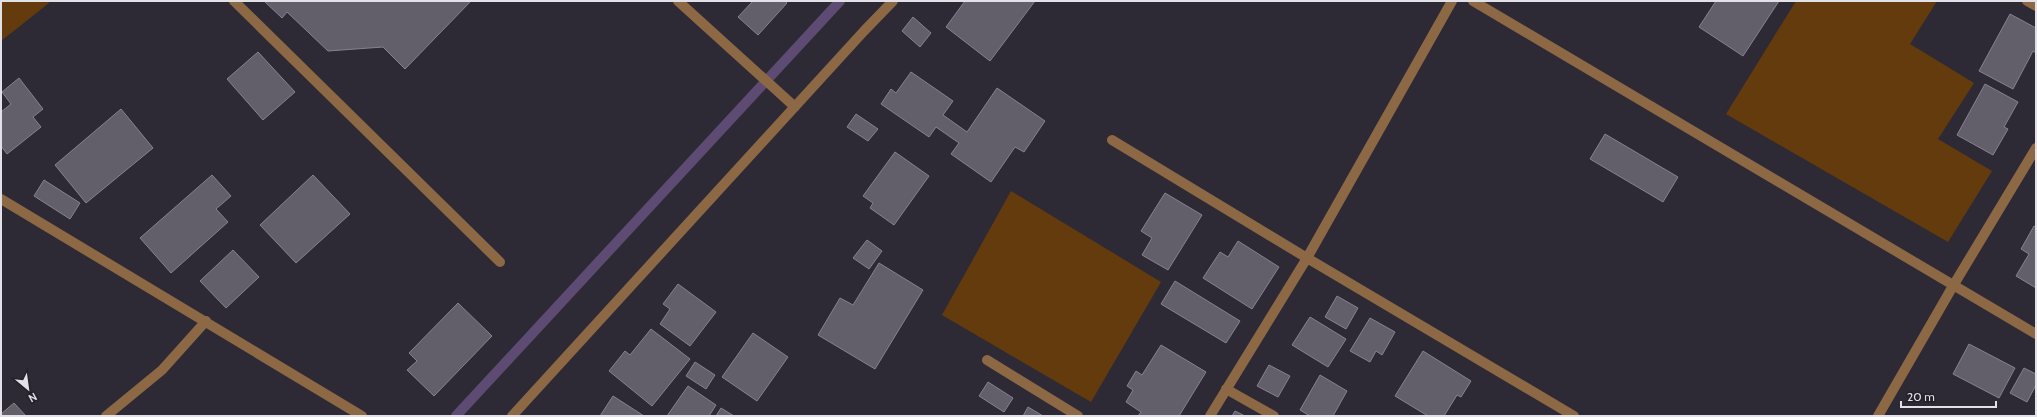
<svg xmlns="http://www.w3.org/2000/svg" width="2037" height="417" font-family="Cabin,sans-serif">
<rect width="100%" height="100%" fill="#2e2a35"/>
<path fill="#633b0c" d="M1,1H48L49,3L1,41Z
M1796,1H1937L1910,44L1974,83L1938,139L1992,171L1948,242L1726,114Z
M1011,191L1161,282L1091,402L942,315Z"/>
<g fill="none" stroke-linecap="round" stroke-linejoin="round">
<path stroke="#5d4b73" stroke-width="10" d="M456,416L840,1"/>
</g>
<path fill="#625e6a" stroke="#86828f" d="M264,1H471L405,69L383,47L328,51L287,12L282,18Z
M753,1H785L787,3L758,35L738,17Z
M965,1H1035L990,61L946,27Z
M1716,1H1779L1743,56L1699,27Z
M2010,14L2036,28V53L2033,51L2013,89L1979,71Z
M913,17L931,33L920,47L902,31Z
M258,52L295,92L263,120L227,79Z
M911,72L953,101L943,115L967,132L997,88L1045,121L1024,152L1015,147L991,182L951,154L959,143L936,127L929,137L881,104L891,89L896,93Z
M19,78L43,109L33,117L41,127L7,154L1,146V112L11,104L2,92Z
M1985,84L2018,102L2004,127L2008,129L1993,155L1957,135Z
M121,109L153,148L86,203L55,165Z
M856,114L878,129L868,141L847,127Z
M1605,134L1678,177L1663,202L1590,159Z
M895,152L929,176L894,225L870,208L873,203L863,196Z
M212,175L231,196L216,209L228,222L171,273L140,238Z
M313,175L350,214L296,263L260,225Z
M44,180L80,203L70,219L34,196Z
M1165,193L1202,215L1168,270L1142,255L1152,238L1141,231Z
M2034,226L2036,227V288L2016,276L2029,254L2021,249Z
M867,240L882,251L869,269L853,258Z
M1238,241L1279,267L1252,309L1203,278L1220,252L1228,257Z
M233,250L259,277L226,308L200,281Z
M879,263L923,290L875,369L818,335L840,298L853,305Z
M1175,281L1240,321L1226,343L1161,304Z
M678,284L716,312L690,346L660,324L670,309L663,304Z
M1337,296L1358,308L1346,329L1325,317Z
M458,303L492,336L434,396L407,370L417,361L409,353Z
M1310,317L1346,339L1328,367L1292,345Z
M1370,318L1395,332L1382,355L1376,351L1370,362L1350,351Z
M651,329L690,359L652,406L609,371L625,351L630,355Z
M753,333L788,357L757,401L722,377Z
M1969,344L2015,368L1999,398L1953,374Z
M1161,345L1206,372L1179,416H1138L1141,412L1126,402L1133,390L1127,386L1136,371L1142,375Z
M1423,351L1471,381L1461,397L1457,395L1444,416H1428L1395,396Z
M695,362L715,375L706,389L686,376Z
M1269,365L1290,376L1278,397L1257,386Z
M2024,368L2036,374V385L2027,402L2010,393Z
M1320,375L1347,391L1333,416H1310L1300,410Z
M988,382L1013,398L1004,412L979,396Z
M688,386L716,405L709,416H667Z
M613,396L644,416H600Z
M14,403L26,416H1V414Z
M1028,407L1043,416H1023Z
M721,408L734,416H716Z
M1235,411L1245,416H1232Z"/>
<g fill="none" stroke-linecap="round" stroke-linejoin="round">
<path stroke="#8d6844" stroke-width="10" d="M234,1L500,262
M678,1L795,107
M1473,1L2036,334
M2027,1L2036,6
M1112,140L1307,258L1574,416
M1,199L362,416
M987,360L1078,416
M1226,389L1274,416
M106,416L162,370L206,321
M512,416L864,31L893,1
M1210,416L1307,258L1452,1
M1878,416L1953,286L2036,148"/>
</g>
<rect width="2037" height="417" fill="none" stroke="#e3e1e8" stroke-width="4"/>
<g transform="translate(28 389) rotate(151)" stroke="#24212b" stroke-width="3" paint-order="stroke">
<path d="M0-3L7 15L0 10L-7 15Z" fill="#e3e1e8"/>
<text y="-6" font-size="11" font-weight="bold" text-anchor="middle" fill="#e3e1e8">N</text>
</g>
<path d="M1901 401v6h95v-6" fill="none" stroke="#e3e1e8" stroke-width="2"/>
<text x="1907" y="401" font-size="12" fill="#e3e1e8" stroke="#24212b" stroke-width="3" paint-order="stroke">20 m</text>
</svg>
